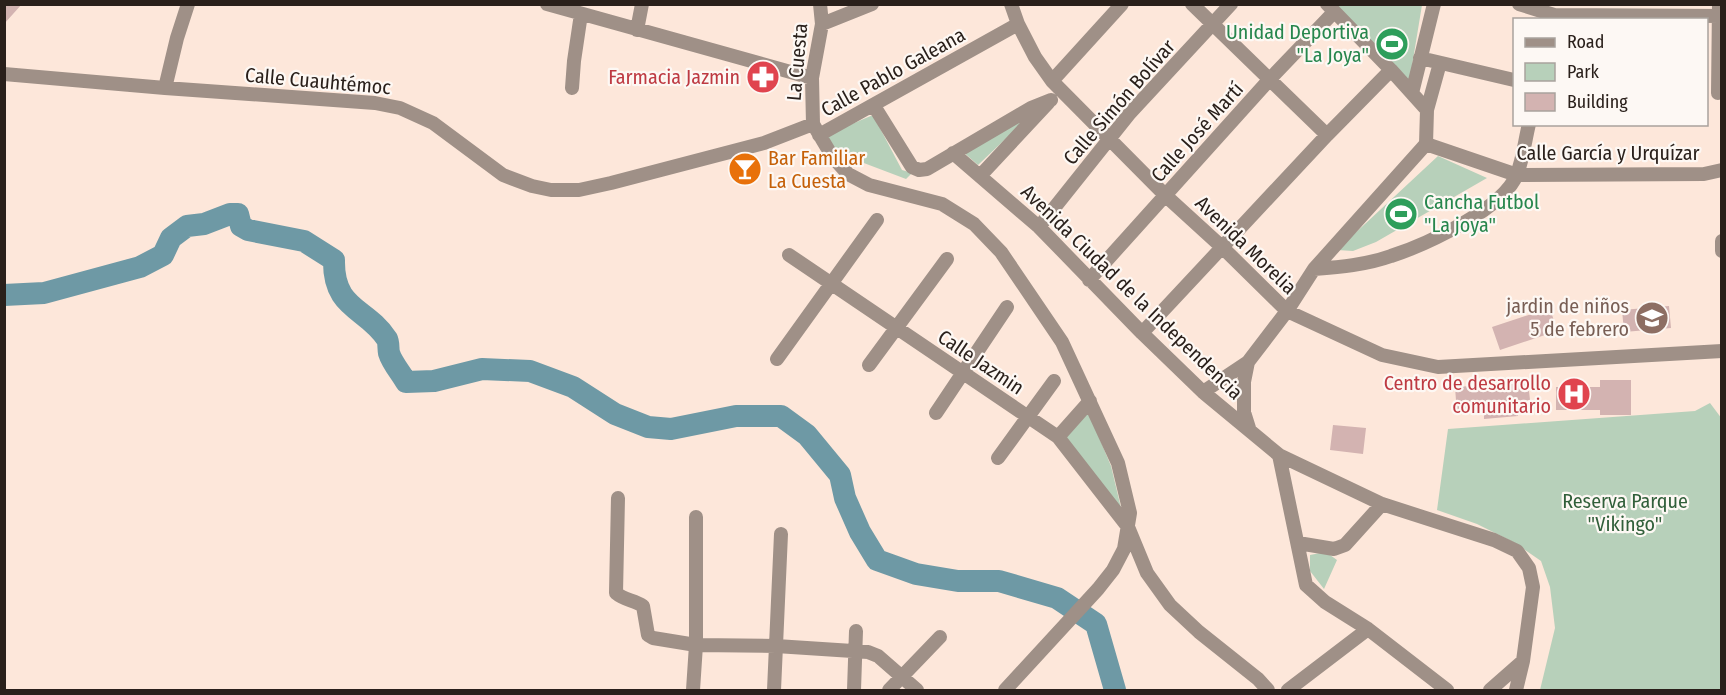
<svg xmlns="http://www.w3.org/2000/svg" width="1726" height="695" font-family="'Fira Sans Condensed',sans-serif">
<rect width="100%" height="100%" fill="#fde7da"/>
<path fill="#b7d0ba" d="M1328,5H1422L1409,84Z
M1041,105L978,165L962,151Z
M873,115L902,170L912,173L906,179L848,157L834,148L826,135Z
M1438,156L1487,178L1376,242L1353,251L1337,250Z
M1710,403L1722,419L1721,690H1540L1555,628L1550,587L1541,561L1515,543L1477,524L1437,510L1448,429L1695,411Z
M1088,411L1111,466L1122,512L1063,435Z
M1320,553L1330,555L1337,560L1324,589L1310,571V555Z"/>
<g fill="none" stroke-linecap="round" stroke-linejoin="round">
<path stroke="#6e99a5" stroke-width="22" d="M4,295L44,293L140,267L163,255L171,238L187,226L204,224L230,214H238L241,226L248,230L304,241L334,260C333,310 366,307 387,339C389,343 388,348 389,353C392,363 401,373 406,382L434,381L482,369L530,371L573,387L615,414L648,427L671,429L736,416H781L807,435L840,475L845,498L860,532L877,560L916,574L958,581H999L1057,598L1096,624L1115,690"/>
</g>
<path fill="#d3b3b1" d="M4,4H22L4,24Z
M1669,306L1671,328L1624,332L1622,310Z
M1550,308L1557,331L1500,350L1492,327Z
M1503,380L1504,385L1528,382L1530,400L1516,402L1518,416L1484,419V412L1457,414L1455,387L1487,385V382Z
M1600,380H1631V415H1600V410H1556V387H1600Z
M1333,425L1366,428L1363,454L1330,450Z"/>
<g fill="none" stroke-linecap="round" stroke-linejoin="round">
<path stroke="#9f9087" stroke-width="14" d="M547,4L812,78
M820,4L822,24L812,78L813,124L832,156L848,174L869,185L942,204L974,224L1001,252L1062,342L1118,463L1130,513L1124,549L1113,570L1098,589L1005,690
M1011,4L1018,24L1035,57L1052,81L1166,196L1223,248L1287,311L1382,355L1438,367L1722,351
M1192,4L1327,135
M1327,4L1391,70L1427,110
M1519,4L1554,15L1722,16
M822,24L872,4
M637,30L642,4
M1420,58L1514,80
M4,74L165,88L375,103L400,108L433,123L503,175L532,186L551,190H579L611,183L764,143L813,124
M1052,81L1122,4
M165,88L177,38L188,4
M572,88L574,61L581,14
M1412,93L1434,4
M1718,93L1719,4
M874,106L912,167L919,170L927,169L1031,108L1051,100
M819,135L1018,24
M1426,144L1517,175L1704,174L1722,170
M953,153L1039,227L1142,333L1203,392L1279,455L1382,504L1494,540L1517,551L1529,568L1533,587L1523,661L1516,690
M980,176L1048,103
M1039,227L1130,113L1231,4
M1722,241V251
M789,255L1058,437L1128,527L1147,573L1170,605L1199,632L1258,679L1268,690
M1314,269L1426,144L1427,110L1440,63
M1089,280L1269,80L1334,12
M1142,333L1327,135L1391,70
M777,359L877,220
M869,365L947,259
M1203,392L1248,362
M936,413L1007,307
M1249,428L1244,412V382L1248,362L1287,311L1314,269C1340,267 1366,265 1391,256C1425,245 1504,209 1517,174C1523,159 1525,140 1529,124
M1058,437L1090,401
M1279,455L1306,585L1325,602L1368,629L1447,690
M998,458L1054,381
M618,498L616,593C624,600 634,600 643,606L648,635L653,638L696,645L776,646L868,652L878,656L917,690
M1298,543L1334,549L1345,545L1382,504
M693,690L696,645V517
M774,690L781,534
M854,690L856,631
M889,690L940,637
M1288,690L1368,629
M1490,690L1523,661"/>
</g>
<defs>
<symbol id="stadium-disc" viewBox="-11 -11 22 22"><circle r="9.5" fill="#2e9e5b" stroke="#fdf8f4"/><path d="M0-5a6.5 5 0 1 0 0 10a6.5 5 0 1 0 0-10ZM-3.5-1.8h7v3.6h-7Z" fill="#fff"/></symbol>
<symbol id="pharmacy-disc" viewBox="-11 -11 22 22"><circle r="9.5" fill="#e0444e" stroke="#fdf8f4"/><path d="M-2-6h4v4h4v4h-4v4h-4v-4h-4v-4h4Z" fill="#fff"/></symbol>
<symbol id="bar-disc" viewBox="-11 -11 22 22"><circle r="9.5" fill="#e8710a" stroke="#fdf8f4"/><path d="M-6-5H6L.8 .8V4.5H3.5V6h-7V4.5H-.8V.8Z" fill="#fff"/></symbol>
<symbol id="school-disc" viewBox="-11 -11 22 22"><circle r="9.5" fill="#8d6e63" stroke="#fdf8f4"/><path d="M0-5L7-2L0 1L-7-2ZM-4 1L0 2.5L4 1V4Q0 6-4 4Z" fill="#fff"/></symbol>
<symbol id="hospital-disc" viewBox="-11 -11 22 22"><circle r="9.5" fill="#e0444e" stroke="#fdf8f4"/><path d="M-5-5h3v3.5h4V-5h3V5h-3V1.5h-4V5h-3Z" fill="#fff"/></symbol>
</defs>
<g fill-rule="evenodd">
<use href="#stadium-disc" x="1373" y="25" width="38" height="38"/>
<use href="#pharmacy-disc" x="744" y="58" width="38" height="38"/>
<use href="#bar-disc" x="726" y="150" width="38" height="38"/>
<use href="#stadium-disc" x="1382" y="195" width="38" height="38"/>
<use href="#school-disc" x="1633" y="299" width="38" height="38"/>
<use href="#hospital-disc" x="1555" y="375" width="38" height="38"/>
</g>
<g text-anchor="middle" dominant-baseline="central" stroke-width="4.5" stroke-linejoin="round" paint-order="stroke">
<g font-size="20" fill="#27864d" stroke="#fdf8f4" text-anchor="end">
<text x="1369" y="32">Unidad Deportiva<tspan x="1369" dy="23">"La Joya"</tspan></text>
<text x="1424" y="202" text-anchor="start">Cancha Futbol<tspan x="1424" dy="23">"La joya"</tspan></text>
</g>
<g font-size="20" fill="#2a201b" stroke="#fdf8f4">
<text transform="translate(797 62) rotate(-85)">La Cuesta</text>
<text transform="translate(893 72) rotate(-29)">Calle Pablo Galeana</text>
<text transform="translate(318 81) rotate(5)">Calle Cuauhtémoc</text>
<text transform="translate(1119 102) rotate(-49)">Calle Simón Bolívar</text>
<text transform="translate(1197 132) rotate(-48)">Calle José Martí</text>
<text x="1608" y="153">Calle García y Urquízar</text>
<text transform="translate(1246 245) rotate(44)">Avenida Morelia</text>
<text transform="translate(1132 292) rotate(44)">Avenida Ciudad de la Independencia</text>
<text transform="translate(981 362) rotate(34)">Calle Jazmin</text>
</g>
<g font-size="20" fill="#be3a42" stroke="#fdf8f4" text-anchor="end">
<text x="740" y="77">Farmacia Jazmin</text>
<text x="1551" y="383">Centro de desarrollo<tspan x="1551" dy="23">comunitario</tspan></text>
</g>
<g font-size="20" fill="#c56008" stroke="#fdf8f4" text-anchor="start">
<text x="768" y="158">Bar Familiar<tspan x="768" dy="23">La Cuesta</tspan></text>
</g>
<g font-size="20" fill="#785e54" stroke="#fdf8f4" text-anchor="end">
<text x="1629" y="306">jardin de niños<tspan x="1629" dy="23">5 de febrero</tspan></text>
</g>
<g font-size="20" fill="#315f3a" stroke="#fdf8f4">
<text x="1625" y="501">Reserva Parque<tspan x="1625" dy="23">"Vikingo"</tspan></text>
</g>
</g>
<rect width="1726" height="695" fill="none" stroke="#2a201b" stroke-width="12"/>
<rect x="1513" y="18" width="195" height="108" fill="#fdf8f4" stroke="#a9a29d" stroke-width="1.5"/>
<rect x="1525" y="38" width="30" height="9" fill="#9f9087" stroke="#a9a29d" stroke-width="1.5"/>
<text x="1567" y="48" font-size="18" fill="#2a201b">Road</text>
<rect x="1525" y="63" width="30" height="18" fill="#b7d0ba" stroke="#a9a29d" stroke-width="1.5"/>
<text x="1567" y="78" font-size="18" fill="#2a201b">Park</text>
<rect x="1525" y="93" width="30" height="18" fill="#d3b3b1" stroke="#a9a29d" stroke-width="1.5"/>
<text x="1567" y="108" font-size="18" fill="#2a201b">Building</text>
</svg>
